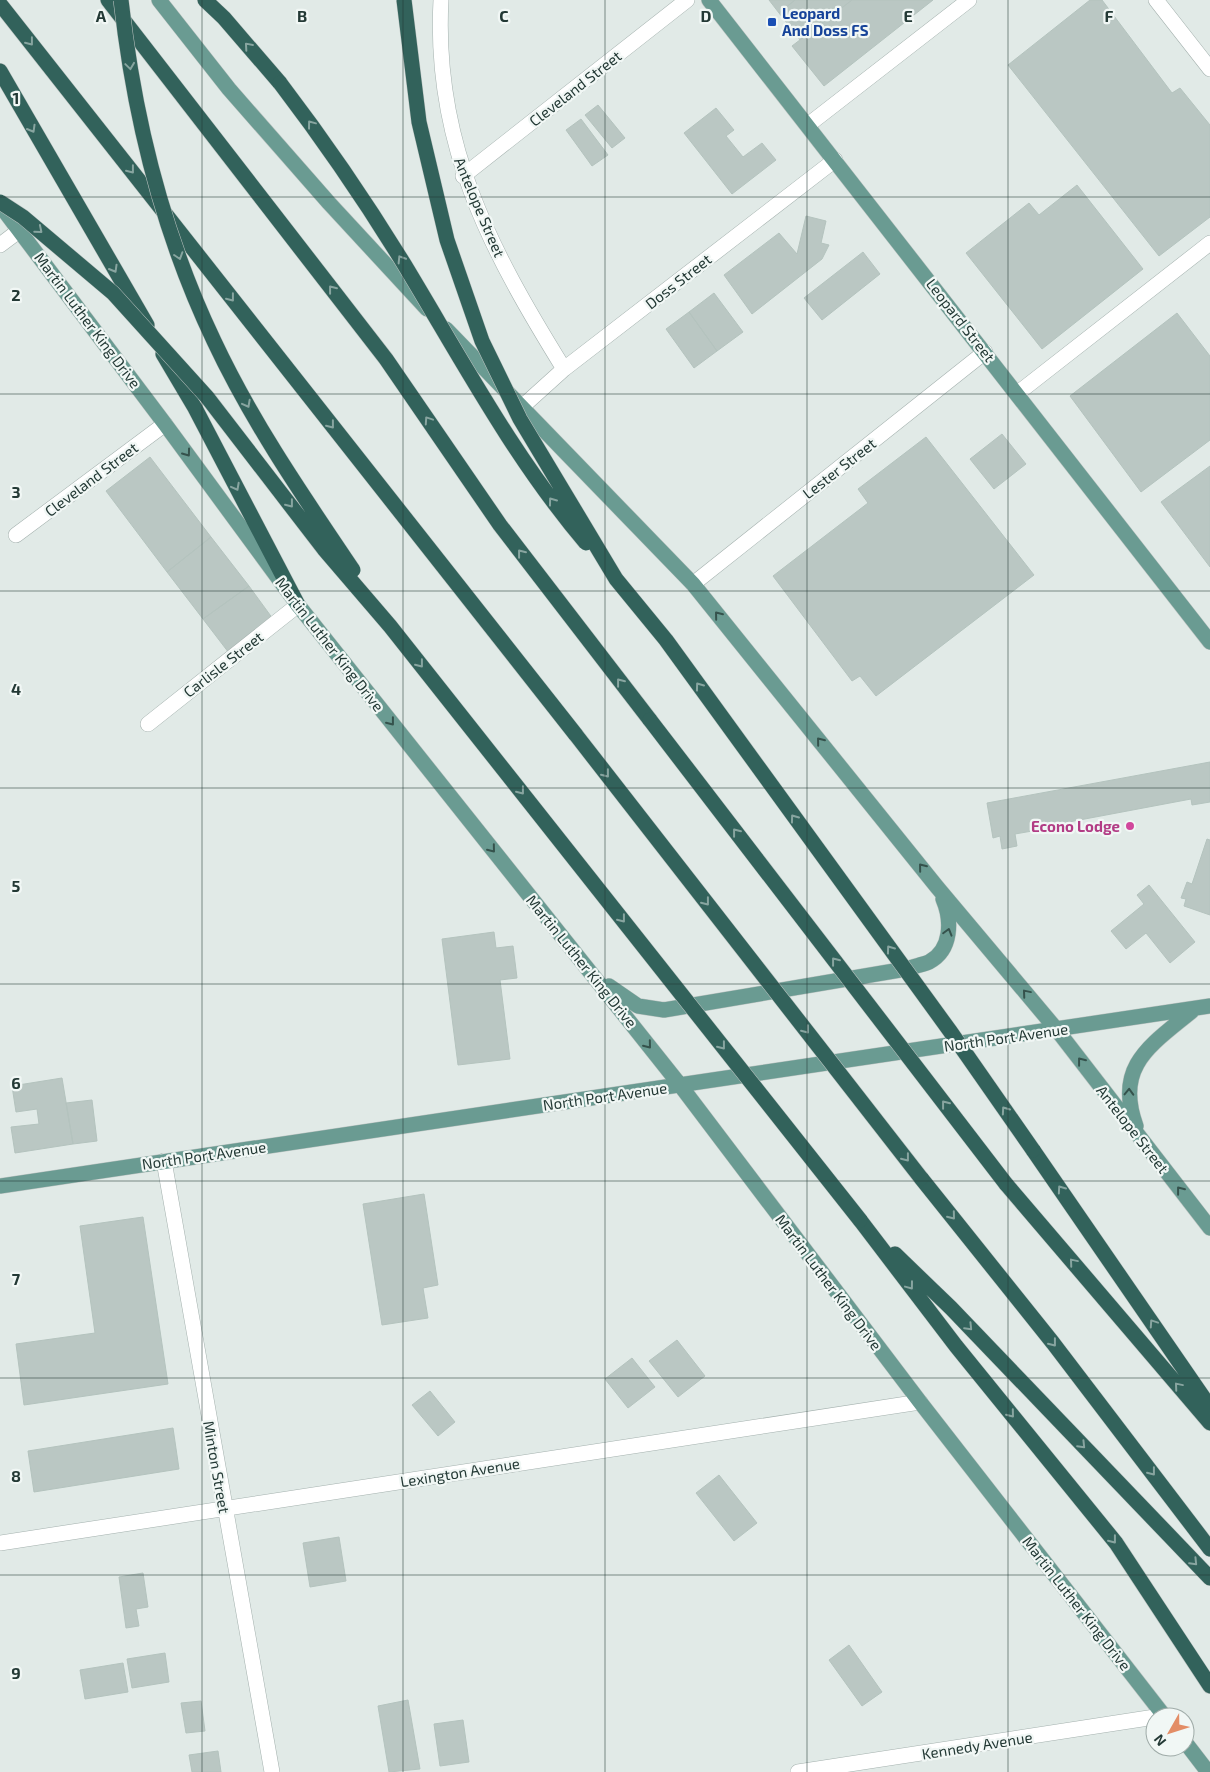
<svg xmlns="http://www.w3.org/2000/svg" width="1210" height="1772" font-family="'Exo 2',sans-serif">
<rect width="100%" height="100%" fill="#e1eae7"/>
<path fill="#bac7c3" stroke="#b4c3be" d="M769,0H795L779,13Z
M795,0H852L800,40L779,13Z
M852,0H933L824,86L792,46Z
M1090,0H1102L1172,93L1180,88L1210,125V217L1159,256L1008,65Z
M598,105L625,138L612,148L585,115Z
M716,108L734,130L726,136L743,157L762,143L776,160L732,194L684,133Z
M581,119L608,155L592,166L566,130Z
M1077,185L1143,269L1042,349L966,253L1029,203L1039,215Z
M806,216L826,221L821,243L829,245L822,259L752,314L724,275L779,233L797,254Z
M863,252L880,274L822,320L804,298Z
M714,293L743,332L717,351L689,312Z
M689,312L717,351L694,368L666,329Z
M1177,313L1210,356V440L1141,492L1070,396Z
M1002,434L1026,464L994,489L970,459Z
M926,437L1034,575L876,696L860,676L852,681L773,576L868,503L858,489Z
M150,457L211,537L167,572L106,491Z
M1210,466V567L1161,502Z
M211,537L249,586L203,619L167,572Z
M249,586L273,619L229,653L203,619Z
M1210,762V802L1192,805L1191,799L1037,828L1038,830L1015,834L1017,846L1002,849L1000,836L993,838L987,803Z
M1207,839L1210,840V915L1184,906L1186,899L1181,898L1187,882L1192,884Z
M1149,885L1195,942L1170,963L1146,933L1126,949L1111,931L1144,904L1137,895Z
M494,932L496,948L513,946L517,978L500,980L510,1059L458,1065L442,939Z
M62,1078L73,1144L15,1153L11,1127L39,1124L37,1109L16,1112L12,1086Z
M92,1100L97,1141L73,1144L66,1103Z
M424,1194L438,1285L423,1288L428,1318L382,1325L363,1204Z
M143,1217L168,1384L24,1405L16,1344L95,1333L80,1226Z
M677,1340L705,1376L678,1397L649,1361Z
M632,1358L655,1387L628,1408L605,1379Z
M430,1391L455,1422L438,1436L412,1405Z
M173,1428L179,1469L34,1492L28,1451Z
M719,1475L757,1523L734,1541L696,1493Z
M339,1537L346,1581L310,1587L303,1543Z
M143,1573L148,1607L136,1609L139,1626L126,1628L119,1577Z
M849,1645L882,1692L862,1706L829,1660Z
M165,1653L169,1682L132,1688L127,1659Z
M123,1663L128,1692L85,1699L80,1670Z
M408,1700L420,1769L389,1772L378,1706Z
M201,1701L205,1731L186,1733L181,1703Z
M463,1720L469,1762L440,1766L434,1724Z
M218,1751L221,1772H192L189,1755Z"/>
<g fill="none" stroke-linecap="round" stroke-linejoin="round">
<defs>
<path id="minor" d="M441,0C433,144 491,251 564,369
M1156,0L1210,69
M808,125L969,0
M463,176L687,0
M0,245L20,230
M1018,393L1210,243
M523,406L564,369L835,160
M16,535L165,424
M693,584L985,352
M148,724L298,605
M164,1161L272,1772
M0,1543L920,1402
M798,1772L1155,1717"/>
<path id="major" d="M159,0L229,89L329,203L427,309
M709,0L1210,642
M0,205L165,424L298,605L680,1085L920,1402L1165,1717
M446,329L693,584L937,887L1057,1030L1210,1228
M609,986L638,1006L664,1010L906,969C914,966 922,965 929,962C952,950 952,920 943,899
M1136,1126C1114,1066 1151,1045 1192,1011
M0,1186L1210,1006
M1185,1742L1208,1772"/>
<path id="highway" d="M108,0L386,359L500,525L650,720
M205,0L224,18L280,83
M0,4L576,735
M0,71L147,325
M163,354L195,408L298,605
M1033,1150L1210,1407
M921,1178L1053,1343L1210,1549
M1006,1184L1210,1423
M860,1220L956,1346L1116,1543L1210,1686
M895,1254L951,1308L1210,1578"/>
</defs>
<use href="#minor" stroke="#a4b1ae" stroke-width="16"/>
<use href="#major" stroke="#bdc4c2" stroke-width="16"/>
<use href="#highway" stroke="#bdc4c2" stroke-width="16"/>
<use href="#minor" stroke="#fff" stroke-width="15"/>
<use href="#major" stroke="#6a9b92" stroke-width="15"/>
<use href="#highway" stroke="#32625b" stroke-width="15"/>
<defs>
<path id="highway-bridge" d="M121,0C134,118 163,234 214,341C252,422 303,496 353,570
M404,0L419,122L447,240L482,341L520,419L616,579L666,640L950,1031L1033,1150
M280,83C325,142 366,202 404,264C462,360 514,458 586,543
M0,202L23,217L113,293L207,397L324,549L390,626L860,1220
M650,720L1006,1184
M576,735L921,1178"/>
</defs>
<use href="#highway-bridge" stroke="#bdc4c2" stroke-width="16" stroke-linecap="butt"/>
<use href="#highway-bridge" stroke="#32625b" stroke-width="15"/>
</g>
<defs><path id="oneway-chevron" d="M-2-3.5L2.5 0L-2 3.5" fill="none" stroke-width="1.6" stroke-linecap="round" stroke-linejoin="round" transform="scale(1.25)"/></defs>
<g stroke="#88a5a0">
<use href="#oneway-chevron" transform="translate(30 42) rotate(52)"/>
<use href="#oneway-chevron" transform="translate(248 46) rotate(-131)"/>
<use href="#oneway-chevron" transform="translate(130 66) rotate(82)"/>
<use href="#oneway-chevron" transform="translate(311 124) rotate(-127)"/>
<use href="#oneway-chevron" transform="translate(32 129) rotate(60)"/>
<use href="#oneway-chevron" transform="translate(131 170) rotate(52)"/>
<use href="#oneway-chevron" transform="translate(39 230) rotate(40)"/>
<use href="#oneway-chevron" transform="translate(179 256) rotate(72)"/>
<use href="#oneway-chevron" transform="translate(401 259) rotate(-122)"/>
<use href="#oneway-chevron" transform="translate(114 269) rotate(60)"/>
<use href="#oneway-chevron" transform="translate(332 289) rotate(-128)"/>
<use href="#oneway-chevron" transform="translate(231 298) rotate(52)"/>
<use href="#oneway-chevron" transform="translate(247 404) rotate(62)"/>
<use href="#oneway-chevron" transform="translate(428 420) rotate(-124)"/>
<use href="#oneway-chevron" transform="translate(331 425) rotate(52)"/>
<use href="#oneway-chevron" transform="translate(236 487) rotate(62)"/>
<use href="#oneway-chevron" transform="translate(552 501) rotate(-126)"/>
<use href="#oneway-chevron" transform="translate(290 504) rotate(52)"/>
<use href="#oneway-chevron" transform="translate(521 553) rotate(-128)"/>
<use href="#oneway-chevron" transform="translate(420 664) rotate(52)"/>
<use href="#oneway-chevron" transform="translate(620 682) rotate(-128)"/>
<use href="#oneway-chevron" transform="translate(699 686) rotate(-126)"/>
<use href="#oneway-chevron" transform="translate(606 774) rotate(52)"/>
<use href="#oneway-chevron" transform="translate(521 791) rotate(52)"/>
<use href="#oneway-chevron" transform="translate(794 818) rotate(-126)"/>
<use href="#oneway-chevron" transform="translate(736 832) rotate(-128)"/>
<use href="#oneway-chevron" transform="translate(706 902) rotate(52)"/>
<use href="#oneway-chevron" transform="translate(622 919) rotate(52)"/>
<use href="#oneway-chevron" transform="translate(890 949) rotate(-126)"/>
<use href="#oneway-chevron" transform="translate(835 961) rotate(-128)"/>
<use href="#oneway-chevron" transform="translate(806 1030) rotate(52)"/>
<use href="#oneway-chevron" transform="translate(722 1046) rotate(52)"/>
<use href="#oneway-chevron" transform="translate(945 1104) rotate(-128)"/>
<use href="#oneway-chevron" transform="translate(1005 1110) rotate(-125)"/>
<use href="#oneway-chevron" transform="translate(906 1158) rotate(52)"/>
<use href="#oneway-chevron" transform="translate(1061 1189) rotate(-125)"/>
<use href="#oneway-chevron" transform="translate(952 1216) rotate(51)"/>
<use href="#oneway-chevron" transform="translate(1073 1262) rotate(-130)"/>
<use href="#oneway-chevron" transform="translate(910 1286) rotate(53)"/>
<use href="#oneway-chevron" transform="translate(1153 1323) rotate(-124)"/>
<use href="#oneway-chevron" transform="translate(969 1327) rotate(46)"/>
<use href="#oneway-chevron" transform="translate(1053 1343) rotate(52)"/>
<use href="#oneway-chevron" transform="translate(1178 1386) rotate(-130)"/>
<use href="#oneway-chevron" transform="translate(1011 1414) rotate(51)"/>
<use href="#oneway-chevron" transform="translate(1082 1445) rotate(46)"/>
<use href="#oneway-chevron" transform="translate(1152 1472) rotate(52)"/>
<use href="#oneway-chevron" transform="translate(1113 1540) rotate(52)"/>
<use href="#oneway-chevron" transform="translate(1194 1562) rotate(46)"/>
</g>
<g stroke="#35524c">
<use href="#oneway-chevron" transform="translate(187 453) rotate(54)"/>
<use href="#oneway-chevron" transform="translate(718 615) rotate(-129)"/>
<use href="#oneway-chevron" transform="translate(391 722) rotate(52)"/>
<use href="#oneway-chevron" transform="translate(820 741) rotate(-129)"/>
<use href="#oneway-chevron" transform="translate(492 849) rotate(51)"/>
<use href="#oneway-chevron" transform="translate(922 867) rotate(-129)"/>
<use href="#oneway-chevron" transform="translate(948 932) rotate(-74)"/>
<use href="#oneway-chevron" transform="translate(1026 993) rotate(-130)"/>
<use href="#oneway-chevron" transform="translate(648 1045) rotate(51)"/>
<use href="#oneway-chevron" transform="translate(1081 1061) rotate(-128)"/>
<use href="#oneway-chevron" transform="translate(1129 1092) rotate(-88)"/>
<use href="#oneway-chevron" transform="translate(1180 1190) rotate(-128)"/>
</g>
<path fill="none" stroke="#233935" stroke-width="1" stroke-opacity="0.55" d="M202,0V1772M403,0V1772M605,0V1772M807,0V1772M1008,0V1772M0,197H1210M0,394H1210M0,591H1210M0,788H1210M0,984H1210M0,1181H1210M0,1378H1210M0,1575H1210"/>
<rect fill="#1a4fb4" stroke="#f1f7f5" stroke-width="2" x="767" y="17" width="10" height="10" rx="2.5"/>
<circle fill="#d1479c" stroke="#f1f7f5" stroke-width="2" cx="1130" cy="826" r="5"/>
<g text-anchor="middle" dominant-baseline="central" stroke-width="4.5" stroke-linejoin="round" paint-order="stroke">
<g font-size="15" font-weight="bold" fill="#164399" stroke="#f1f7f5" text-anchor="start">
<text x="782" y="13">Leopard<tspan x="782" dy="17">And Doss FS</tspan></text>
</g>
<g font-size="15" fill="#233935" stroke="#f1f7f5">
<text transform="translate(575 88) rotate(-38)">Cleveland Street</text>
<text transform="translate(480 207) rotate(67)">Antelope Street</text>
<text transform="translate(678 281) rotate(-38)">Doss Street</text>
<text transform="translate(88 320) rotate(53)">Martin Luther King Drive</text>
<text transform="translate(961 320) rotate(52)">Leopard Street</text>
<text transform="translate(839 468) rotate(-38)">Lester Street</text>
<text transform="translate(91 479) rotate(-37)">Cleveland Street</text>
<text transform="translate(330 644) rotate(52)">Martin Luther King Drive</text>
<text transform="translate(223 664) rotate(-38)">Carlisle Street</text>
<text transform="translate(582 961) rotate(51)">Martin Luther King Drive</text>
<text transform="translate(1006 1037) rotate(-8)">North Port Avenue</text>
<text transform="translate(605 1096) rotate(-8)">North Port Avenue</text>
<text transform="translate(1133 1129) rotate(52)">Antelope Street</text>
<text transform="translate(204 1155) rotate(-8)">North Port Avenue</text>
<text transform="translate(829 1282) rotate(53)">Martin Luther King Drive</text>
<text transform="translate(217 1467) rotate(80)">Minton Street</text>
<text transform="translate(460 1472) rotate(-9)">Lexington Avenue</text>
<text transform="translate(1077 1603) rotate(52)">Martin Luther King Drive</text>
<text transform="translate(977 1745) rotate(-9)">Kennedy Avenue</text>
</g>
<g font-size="15" font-weight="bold" fill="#b23c85" stroke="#f1f7f5" text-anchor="end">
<text x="1120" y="826">Econo Lodge</text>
</g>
</g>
<g font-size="16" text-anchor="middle" font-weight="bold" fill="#233935" stroke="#f1f7f5" stroke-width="4.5" stroke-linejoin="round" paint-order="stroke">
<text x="101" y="22">A</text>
<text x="302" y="22">B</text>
<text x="504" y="22">C</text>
<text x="706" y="22">D</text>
<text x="908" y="22">E</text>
<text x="1109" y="22">F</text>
<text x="16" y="104">1</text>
<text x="16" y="301">2</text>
<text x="16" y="498">3</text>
<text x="16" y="695">4</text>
<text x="16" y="892">5</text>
<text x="16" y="1089">6</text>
<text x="16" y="1285">7</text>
<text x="16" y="1482">8</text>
<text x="16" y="1679">9</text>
</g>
<g transform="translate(1170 1732) rotate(231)"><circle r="24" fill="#f1f7f5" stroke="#9faba8"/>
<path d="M0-4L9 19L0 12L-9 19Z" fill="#e38d66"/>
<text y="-8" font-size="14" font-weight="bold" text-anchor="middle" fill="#233935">N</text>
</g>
</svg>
